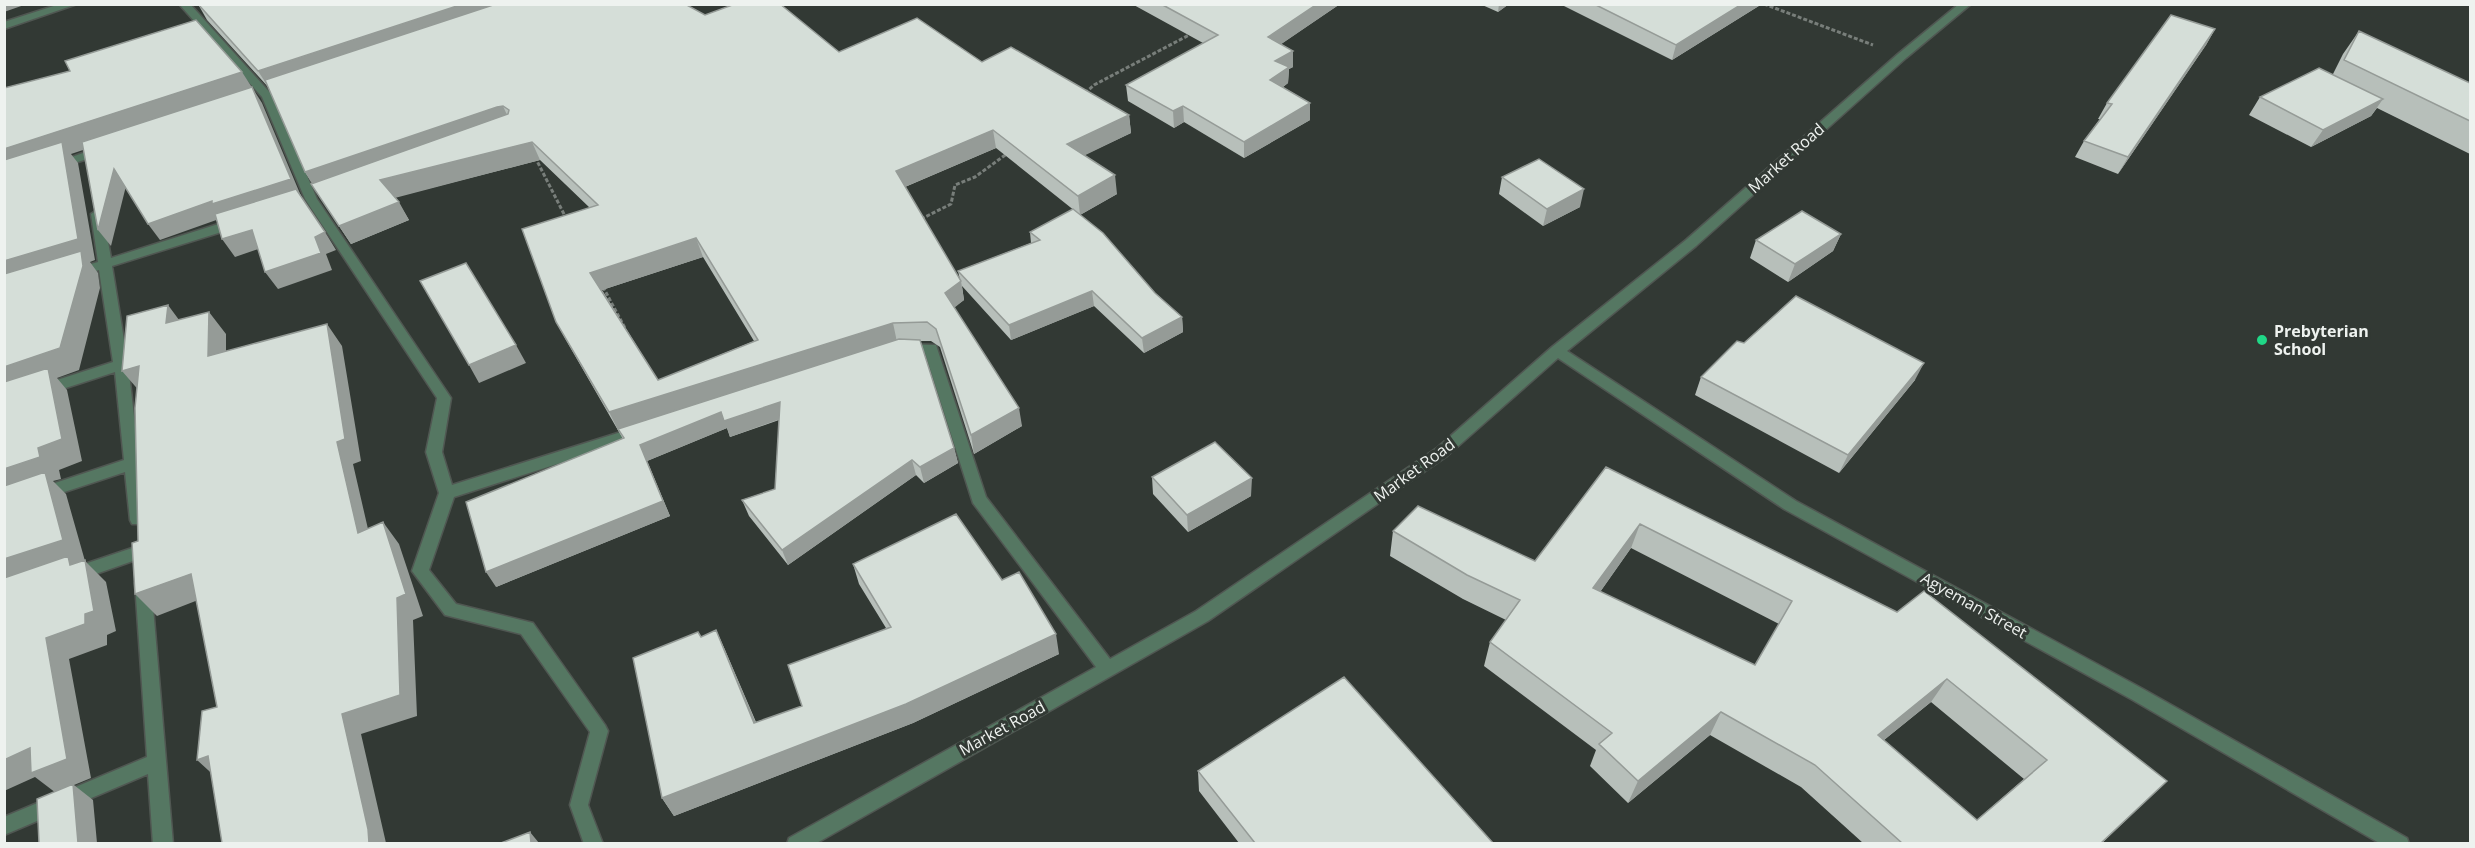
<svg xmlns="http://www.w3.org/2000/svg" width="2475" height="848" font-family="'Open Sans',sans-serif">
<rect width="100%" height="100%" fill="#323934"/>
<g fill="none" stroke-linecap="round" stroke-linejoin="round">
<defs>
<path id="street" d="M60,4H77L4,29V22Z
M179,4H190L273,96L317,199L451,398L442,452L452,485L640,426L648,432L645,436L454,497L429,570L456,604L533,623L605,725L608,731L588,805L603,844H584L570,805L590,732L521,634L445,615L412,571L439,493L426,452L437,398L305,199L262,97Z
M1959,4H1971L1906,58L1696,246L1567,351L1796,501L2143,689L2407,838L2409,844H2381L2131,699L1784,509L1558,358L1447,456L1208,621L815,844H787L789,838L1096,667L973,503L925,353L898,350L896,347L898,344L936,345L986,497L1110,659L1196,611L1437,448L1552,347L1686,240L1898,54Z
M102,146L108,150L106,153L56,169L50,165Z
M97,210L103,214L111,258L231,220L236,219L242,223L241,226L112,266L128,365L139,459L142,463L140,466L146,520L144,524H132L130,520L125,472L4,512V500L124,460L115,372L4,408V397L113,362L99,270L76,277L69,273L71,270L98,262L91,214Z
M141,545L147,546L149,551L147,556L73,582L67,580L65,575L67,570Z
M143,576L149,578L151,583L173,844H153L148,774L4,835V817L147,757L135,583L137,578Z"/>
</defs>
<use href="#street" stroke="#505752" stroke-width="3"/>
<path stroke="#787e7a" stroke-width="3" stroke-dasharray="4 2" stroke-linecap="butt" d="M1764,4L1873,45
M1085,93L1094,85L1191,34
M535,157L567,220
M921,219L951,204L955,185L975,177L1008,153
M603,287L625,328"/>
<use href="#street" fill="#557762" fill-rule="evenodd"/>
</g>
<path fill="#b7bfba" fill-rule="evenodd" d="M198,4L705,15L839,52L982,62L1129,115L1131,133L1084,155L1117,194L1080,215L996,148L905,187L960,280L958,271L1031,243L1030,232L1155,293L1182,317L1183,332L1144,353L1094,306L1011,340L962,286L964,300L954,307L1022,426L974,454L940,347L931,341H920L954,448L958,463L924,483L916,475L788,565L749,516L742,500L775,489L779,420L730,437L727,428L647,461L670,516L496,587L623,439L566,340L556,322L590,208L540,160L395,197L409,220L351,244L311,184L312,183L305,172L269,88L207,20ZM703,257L754,341L658,380L602,290Z
M1132,4H1340L1281,44L1293,51V67L1289,69L1288,83L1283,87L1310,103V120L1244,158L1184,122L1174,128L1128,101L1126,85L1203,43Z
M1480,4H1509L1498,12Z
M1560,4H1762L1672,60Z
M2215,29L2206,45L2118,174L2075,157L2084,141L2100,119H2098L2107,103Z
M2359,31L2470,83V154L2377,108L2371,116L2311,147L2249,115L2260,97L2333,74L2343,54Z
M1502,177L1580,207L1543,226L1499,194Z
M1841,234L1833,251L1788,282L1750,258L1756,240Z
M1744,343L1915,380L1839,473L1695,395L1701,377Z
M1606,467L2167,781L2102,843H1863L1801,787L1710,735L1628,803L1590,766L1596,750L1484,666L1490,642L1506,620L1463,599L1390,556L1393,531L1535,561ZM1631,548L1779,624L1755,665L1600,592ZM1931,702L2024,779L1977,820L1884,740Z
M1152,477L1251,496L1188,532L1153,494Z
M853,564L1002,580L1059,654L913,723L674,816L662,798L701,637L716,630L725,650L756,722L802,706L886,628L859,584Z
M1198,771L1493,843H1239L1199,791Z"/>
<path fill="#959b97" d="M4,4H27L4,12Z
M463,4H524L269,88L258,71Z
M1317,4H1340L1268,53V37Z
M1499,4H1509L1498,12Z
M1742,4H1762L1672,60L1676,45Z
M2215,29L2206,45L2118,174L2128,157Z
M1293,51V67L1289,69L1288,83L1270,97V80L1275,61Z
M242,72L262,103L301,196L224,220L222,218L160,240L148,224L255,93L71,154L78,163L95,260L90,262L98,273L100,288L79,370L57,378L67,390L82,461L59,470L61,479L53,481L66,494L85,561L106,582L116,631L107,635V645L69,659L91,778L74,785L93,800L97,843H78L56,793L35,777L4,791V149Z
M2383,99L2371,116L2311,147L2323,130Z
M1310,103V120L1244,158V142Z
M503,106L511,124L316,190L305,172L497,107Z
M1183,106L1184,122L1174,128L1173,111Z
M1129,115L1131,133L1069,163L1067,144Z
M993,130L996,148L900,189L896,171Z
M532,142L540,160L391,199L380,180Z
M114,169L126,186L111,246L98,230Z
M1115,175L1117,194L1080,215L1078,196Z
M1584,189L1580,207L1543,226L1547,209Z
M399,202L409,220L351,244L339,226Z
M252,230L264,247L235,257L222,239Z
M325,232L336,250L326,254L332,270L278,289L265,272L315,237Z
M1841,234L1833,251L1788,282L1795,264Z
M696,238L703,257L599,291L590,273Z
M961,281L964,300L949,312L945,293Z
M1092,291L1094,306L1011,340L1009,325Z
M168,305L185,328L166,323Z
M209,312L226,334V378L208,356Z
M1182,317L1183,332L1144,353L1142,338Z
M893,323L897,342L618,430L609,412Z
M327,324L342,346L361,461L353,464L374,555L358,533L337,442Z
M516,345L526,363L479,383L469,365Z
M1924,363L1915,380L1839,473L1848,455Z
M139,366L141,393L122,371Z
M780,402L786,417L730,437L727,428L647,461L670,516L496,587L486,572L640,445L721,412Z
M1019,408L1022,426L974,454L971,435Z
M954,448L958,463L924,483L920,467Z
M912,460L916,475L788,565L782,550Z
M1252,478L1251,496L1188,532L1187,515Z
M383,522L399,544L423,616L413,620L417,716L361,734L386,843H369L342,714Z
M1640,524L1631,548L1586,612L1593,588Z
M191,574L211,595L157,616L135,594Z
M716,630L725,650L764,742L754,723Z
M1056,634L1059,654L913,723L674,816L662,798Z
M1947,679L1931,702L1863,757L1878,735Z
M1721,712L1710,735L1628,803L1638,781Z
M208,756L219,780L197,760Z
M530,832L539,843H531Z"/>
<path fill="#d5ded8" stroke="#959b97" stroke-width="1.5" fill-rule="evenodd" d="M198,4H463L258,71Z
M496,4H685L705,15L735,4H780L839,52L917,18L982,62L1011,47L1129,115L1067,144L1115,175L1078,196L993,130L896,171L961,281L945,293L1019,408L971,435L936,329L927,322L893,323L609,412L556,322L522,229L598,205L532,142L380,180L399,202L339,226L311,184L508,114L509,110L503,106L497,107L305,172L265,80ZM696,238L758,340L658,380L590,273Z
M1161,4H1317L1268,37L1293,51L1275,61L1289,67L1270,80L1310,103L1244,142L1183,106L1173,111L1126,85L1218,35Z
M1594,4H1742L1676,45Z
M2171,15L2215,29L2128,157L2084,141L2112,104L2107,103Z
M196,20L242,72L4,149V88L70,71L65,61Z
M2359,31L2470,83V121L2344,60Z
M2319,68L2383,99L2323,130L2260,97Z
M252,87L291,179L212,204V201L148,224L114,169L98,230L82,142Z
M62,142L78,239L4,261V160Z
M1539,159L1584,189L1547,209L1502,177Z
M296,189L325,232L315,237L321,253L265,272L252,230L222,239L215,214Z
M1073,209L1103,233L1155,293L1182,317L1142,338L1092,291L1009,325L958,271L1040,240L1030,232Z
M1802,211L1841,234L1795,264L1756,240Z
M81,251L83,266L60,348L4,367V274Z
M466,263L516,345L469,365L420,281Z
M1796,296L1924,363L1848,455L1701,377L1737,341L1744,343Z
M168,305L166,323L209,312L208,356L327,324L345,439L337,442L358,533L383,522L406,594L397,598L400,695L342,714L368,829L369,843H222L208,756L197,760L202,711L217,707L191,574L135,594L132,543L138,541L135,408L139,366L122,371L127,316Z
M899,339L920,340L954,448L920,467L912,460L782,550L742,500L775,489L780,402L724,421L721,412L640,445L663,501L486,572L466,502L624,438L618,429Z
M48,368L62,439L38,448L40,457L4,469V382Z
M1215,442L1252,478L1187,515L1152,477Z
M1606,467L1897,612L1924,591L2167,781L2101,843H1902L1815,765L1721,712L1638,781L1599,744L1612,733L1490,642L1520,600L1467,575L1393,531L1418,506L1535,561ZM1640,524L1792,601L1755,665L1593,588ZM1947,679L2047,760L1977,820L1878,735Z
M45,472L63,540L4,559V486Z
M956,514L1002,580L1019,572L1056,634L906,704L662,798L633,658L698,632L701,637L716,630L754,723L802,706L788,665L891,627L853,564Z
M68,556L70,565L85,560L94,611L85,614V624L46,638L67,759L31,773L30,748L4,760V578Z
M1344,677L1493,843H1255L1198,771Z
M73,784L78,843H39L37,799Z
M530,832L531,843H501Z"/>
<circle fill="#20d887" stroke="#323934" stroke-width="2" cx="2262" cy="340" r="6"/>
<g text-anchor="middle" dominant-baseline="central" stroke-width="6" stroke-linejoin="round" paint-order="stroke">
<g font-size="16" fill="#eef2ef" stroke="#323934">
<text transform="translate(1786 158) rotate(-42)">Market Road</text>
<text transform="translate(1414 470) rotate(-36)">Market Road</text>
<text transform="translate(1974 605) rotate(29)">Agyeman Street</text>
<text transform="translate(1002 728) rotate(-29)">Market Road</text>
</g>
<g font-size="16" font-weight="bold" fill="#eef2ef" stroke="#323934" text-anchor="start">
<text x="2274" y="331">Prebyterian<tspan x="2274" dy="18">School</tspan></text>
</g>
</g>
<rect width="2475" height="848" fill="none" stroke="#eef2ef" stroke-width="12"/>
</svg>
